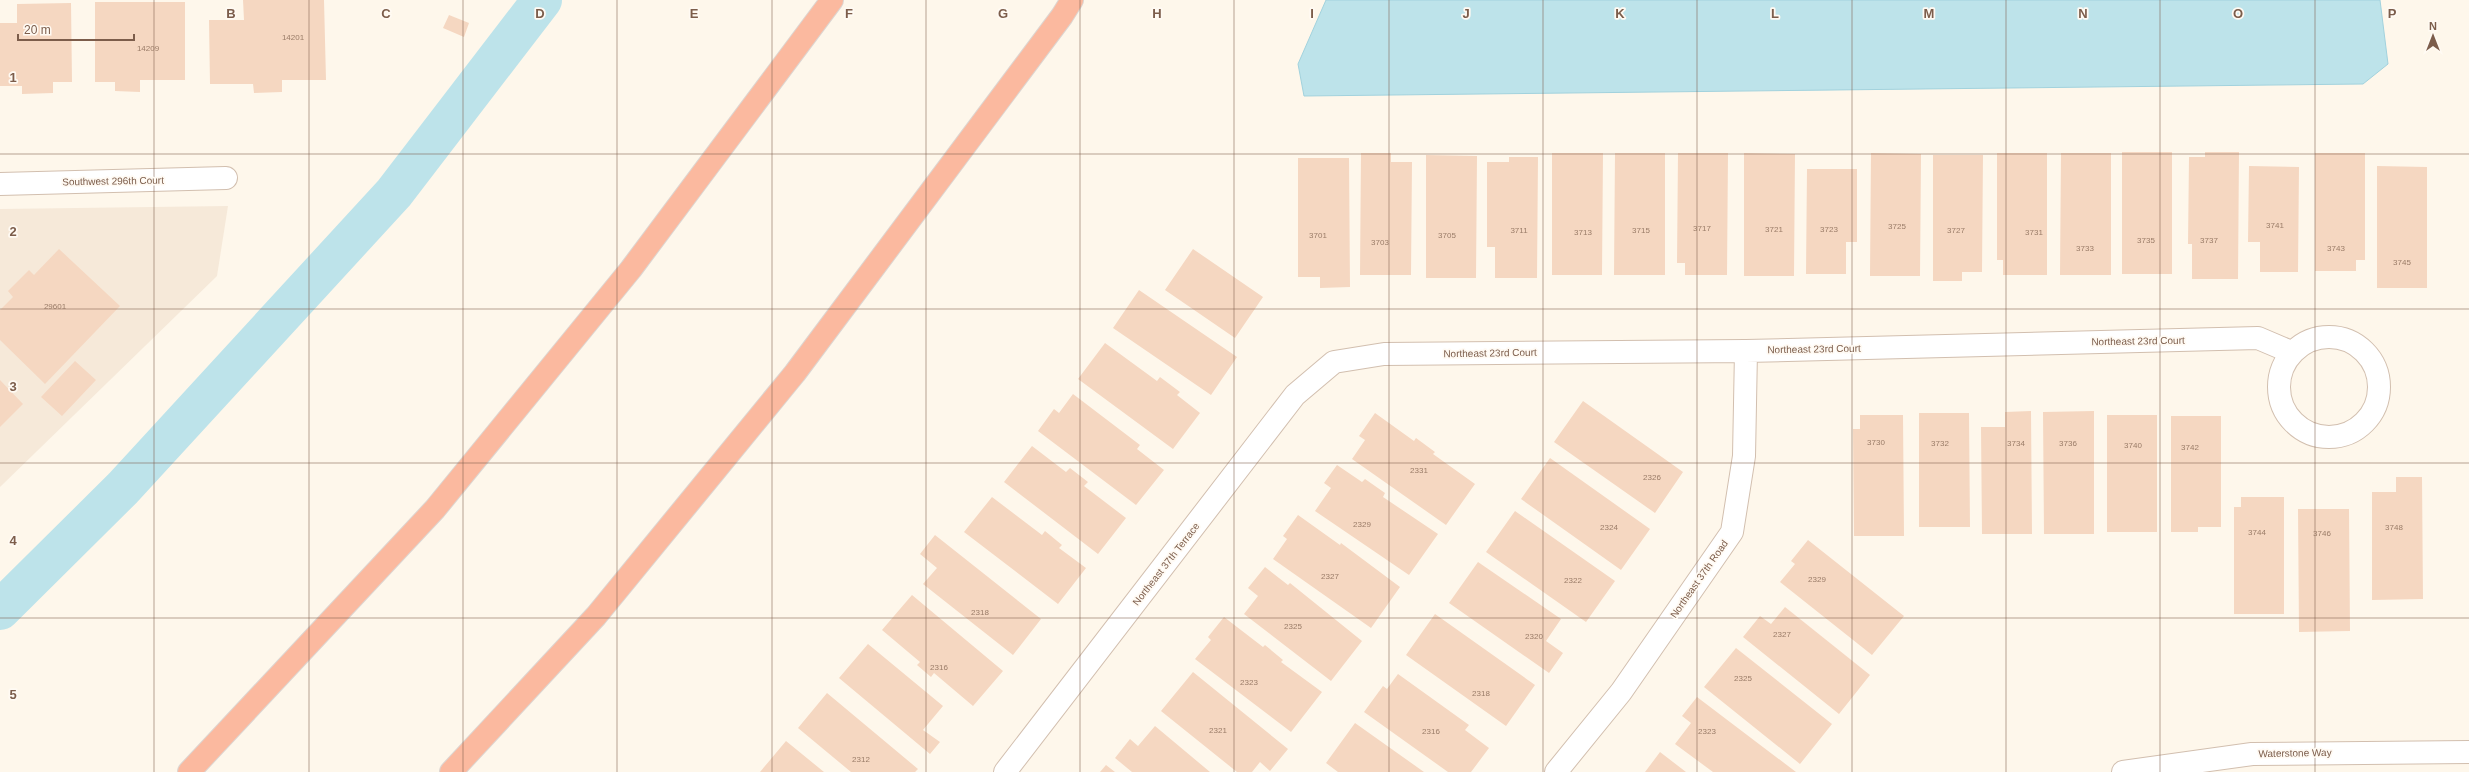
<svg xmlns="http://www.w3.org/2000/svg" width="2469" height="772" font-family="Helvetica,sans-serif">
<rect width="100%" height="100%" fill="#fef7eb"/>
<path fill="#f6e9d9" d="M228,206L217,276L0,487V209Z"/>
<path fill="#bde3ea" stroke="#a2d2dd" d="M1326,0H2380L2388,64L2363,84L1304,96L1298,64Z"/>
<g fill="none" stroke-linecap="round" stroke-linejoin="round">
<path stroke="#bde3ea" stroke-width="40" d="M0,610L123,488L394,193L542,0"/>
</g>
<path fill="#f5d7c1" d="M243,0H324L326,80H282V92L254,93L253,84H210L209,20H244Z
M95,2H185V80H140V92L115,91V82H95Z
M71,3L72,82H53V93L22,94V86H0V23H17V4Z
M449,15L469,23L464,37L443,28Z
M2122,152H2172V274H2122Z
M2205,152H2239L2238,279H2192V244H2188L2189,157H2205Z
M1361,153H1391V162H1412L1411,275H1360Z
M1552,153H1603L1602,275H1552Z
M1615,153H1665V275H1614Z
M1678,153H1728L1727,275H1685V263H1677Z
M1744,153L1795,154L1794,276H1744Z
M1871,153L1921,154L1920,276H1870Z
M1997,153H2047V275H2003V260H1997Z
M2061,153H2111V275H2060Z
M2315,153H2365V260H2356V271H2315Z
M1426,155L1477,156L1476,278H1426Z
M1933,155H1983L1982,272H1962V281H1933Z
M1509,157H1538L1537,278H1495V247H1487V162H1509Z
M1298,158H1349L1350,287L1320,288V277H1298Z
M2249,166L2299,167L2298,272H2260V242H2248Z
M2377,166L2427,167V288H2377Z
M1807,169H1857V242H1846V274H1806Z
M59,249L120,306L45,384L0,340V310L13,297L8,291L29,270L34,275Z
M1193,249L1263,297L1235,338L1165,290Z
M1139,290L1237,357L1211,395L1113,328Z
M1105,343L1157,381L1160,377L1180,392L1177,395L1200,413L1173,449L1078,379Z
M75,361L96,380L62,416L41,397Z
M0,380L23,404L0,427Z
M1073,394L1140,445L1137,449L1164,470L1136,505L1038,431L1054,409L1059,413Z
M1583,401L1683,472L1655,513L1554,442Z
M2031,411L2032,534H1982L1981,427H2005V412Z
M2094,411V534H2044L2043,412Z
M1375,413L1414,441L1416,438L1435,452L1433,454L1475,484L1446,525L1352,459L1365,440L1359,436Z
M1919,413H1969L1970,527H1919Z
M1860,415H1903L1904,536H1854L1853,429H1860Z
M2107,415H2157V532H2107Z
M2171,416H2221V527H2198V532H2171Z
M1032,446L1066,472L1070,468L1088,482L1084,486L1126,518L1098,554L1004,482Z
M1550,458L1650,529L1621,570L1521,499Z
M1337,465L1362,482L1365,479L1385,493L1383,497L1438,534L1409,575L1315,511L1331,488L1324,483Z
M2396,477H2422L2423,599L2372,600V492H2396Z
M992,497L1042,535L1045,531L1062,545L1059,548L1086,568L1058,604L964,532Z
M2241,497H2284V614H2234V507H2241Z
M2298,509H2349L2350,631L2299,632Z
M1515,511L1615,581L1586,622L1486,552Z
M1298,515L1340,545L1341,543L1400,587L1371,628L1273,559L1287,539L1283,536Z
M935,535L1041,619L1013,655L923,584L937,568L920,554Z
M1808,540L1904,616L1872,655L1780,582L1795,564L1791,561Z
M1478,562L1561,619L1546,641L1563,653L1549,673L1449,603Z
M1265,567L1288,585L1290,583L1362,641L1331,681L1244,614L1258,596L1248,588Z
M912,595L1003,671L973,706L934,673L931,677L917,665L920,662L882,630Z
M1785,607L1870,675L1839,714L1743,637L1760,616L1771,624Z
M1435,614L1535,685L1506,726L1406,655Z
M1224,617L1263,647L1265,645L1283,660L1281,662L1322,692L1291,732L1195,659L1211,640L1208,637Z
M868,644L943,706L923,730L940,742L930,754L839,678Z
M1736,648L1832,724L1800,764L1704,687Z
M1193,672L1288,749L1270,771L1260,762L1252,772H1237L1161,711Z
M1398,674L1469,725L1465,730L1489,748L1471,772H1448L1364,712L1383,686L1387,689Z
M827,693L918,769L915,772H851L798,728Z
M1697,697L1796,772H1713L1675,744L1691,723L1682,716Z
M1355,723L1424,772H1338L1326,763Z
M1155,726L1210,772H1132L1115,758L1130,739L1138,746Z
M786,741L824,772H760Z
M1660,752L1686,772H1645Z
M1106,765L1115,772H1100Z"/>
<g fill="none" stroke-linecap="round" stroke-linejoin="round">
<defs>
<path id="minor" d="M0,184L226,178
M2279 387a50 50 0 1 1 100 0a50 50 0 1 1-100 0Z
M1005,772L1295,395L1334,362L1384,354L1746,351L2258,338L2291,352
M1556,772L1621,692L1732,532L1744,456L1746,351
M2123,772L2252,754L2469,752"/>
<path id="highway" d="M189,772L435,509L631,269L832,0
M451,772L596,616L795,373L1062,16L1072,0"/>
</defs>
<use href="#minor" stroke="#d2bfaf" stroke-width="24"/>
<use href="#highway" stroke="#ddd5d0" stroke-width="24"/>
<use href="#minor" stroke="#fff" stroke-width="22"/>
<use href="#highway" stroke="#fbb99f" stroke-width="22"/>
</g>
<path fill="none" stroke="#7c5d4b" stroke-width="1" stroke-opacity="0.55" d="M154,0V772M309,0V772M463,0V772M617,0V772M772,0V772M926,0V772M1080,0V772M1234,0V772M1389,0V772M1543,0V772M1697,0V772M1852,0V772M2006,0V772M2160,0V772M2315,0V772M0,154H2469M0,309H2469M0,463H2469M0,618H2469"/>
<g text-anchor="middle" dominant-baseline="central" stroke-width="3.5" stroke-linejoin="round" paint-order="stroke">
<g font-size="8" fill="#9a7c68">
<text x="293" y="37">14201</text>
<text x="148" y="48">14209</text>
<text x="2275" y="225">3741</text>
<text x="1897" y="226">3725</text>
<text x="1702" y="228">3717</text>
<text x="1774" y="229">3721</text>
<text x="1829" y="229">3723</text>
<text x="1519" y="230">3711</text>
<text x="1641" y="230">3715</text>
<text x="1956" y="230">3727</text>
<text x="1583" y="232">3713</text>
<text x="2034" y="232">3731</text>
<text x="1318" y="235">3701</text>
<text x="1447" y="235">3705</text>
<text x="2146" y="240">3735</text>
<text x="2209" y="240">3737</text>
<text x="1380" y="242">3703</text>
<text x="2085" y="248">3733</text>
<text x="2336" y="248">3743</text>
<text x="2402" y="262">3745</text>
<text x="55" y="306">29601</text>
<text x="1876" y="442">3730</text>
<text x="1940" y="443">3732</text>
<text x="2016" y="443">3734</text>
<text x="2068" y="443">3736</text>
<text x="2133" y="445">3740</text>
<text x="2190" y="447">3742</text>
<text x="1419" y="470">2331</text>
<text x="1652" y="477">2326</text>
<text x="1362" y="524">2329</text>
<text x="1609" y="527">2324</text>
<text x="2394" y="527">3748</text>
<text x="2257" y="532">3744</text>
<text x="2322" y="533">3746</text>
<text x="1330" y="576">2327</text>
<text x="1817" y="579">2329</text>
<text x="1573" y="580">2322</text>
<text x="980" y="612">2318</text>
<text x="1293" y="626">2325</text>
<text x="1782" y="634">2327</text>
<text x="1534" y="636">2320</text>
<text x="939" y="667">2316</text>
<text x="1743" y="678">2325</text>
<text x="1249" y="682">2323</text>
<text x="1481" y="693">2318</text>
<text x="1218" y="730">2321</text>
<text x="1431" y="731">2316</text>
<text x="1707" y="731">2323</text>
<text x="861" y="759">2312</text>
</g>
<g font-size="10" fill="#7c5d4b" stroke="#fffaf3">
<text transform="translate(113 181) rotate(-1)">Southwest 296th Court</text>
<text transform="translate(2138 341) rotate(-1)">Northeast 23rd Court</text>
<text transform="translate(1814 349) rotate(-1)">Northeast 23rd Court</text>
<text transform="translate(1490 353) rotate(-1)">Northeast 23rd Court</text>
<text transform="translate(1166 564) rotate(-52)">Northeast 37th Terrace</text>
<text transform="translate(1699 579) rotate(-55)">Northeast 37th Road</text>
<text transform="translate(2295 753) rotate(-1)">Waterstone Way</text>
</g>
</g>
<g font-size="13" text-anchor="middle" font-weight="bold" fill="#7c5d4b" stroke="#fffaf3" stroke-width="3.5" stroke-linejoin="round" paint-order="stroke">
<text x="231" y="18">B</text>
<text x="386" y="18">C</text>
<text x="540" y="18">D</text>
<text x="694" y="18">E</text>
<text x="849" y="18">F</text>
<text x="1003" y="18">G</text>
<text x="1157" y="18">H</text>
<text x="1312" y="18">I</text>
<text x="1466" y="18">J</text>
<text x="1620" y="18">K</text>
<text x="1775" y="18">L</text>
<text x="1929" y="18">M</text>
<text x="2083" y="18">N</text>
<text x="2238" y="18">O</text>
<text x="2392" y="18">P</text>
<text x="13" y="82">1</text>
<text x="13" y="236">2</text>
<text x="13" y="391">3</text>
<text x="13" y="545">4</text>
<text x="13" y="699">5</text>
</g>
<g transform="translate(2433 36)" stroke="#fffaf3" stroke-width="3" paint-order="stroke">
<path d="M0-3L7 15L0 10L-7 15Z" fill="#7c5d4b"/>
<text y="-6" font-size="11" font-weight="bold" text-anchor="middle" fill="#7c5d4b">N</text>
</g>
<path d="M18 34v6h116v-6" fill="none" stroke="#7c5d4b" stroke-width="2"/>
<text x="24" y="34" font-size="12" fill="#7c5d4b" stroke="#fffaf3" stroke-width="3" paint-order="stroke">20 m</text>
</svg>
